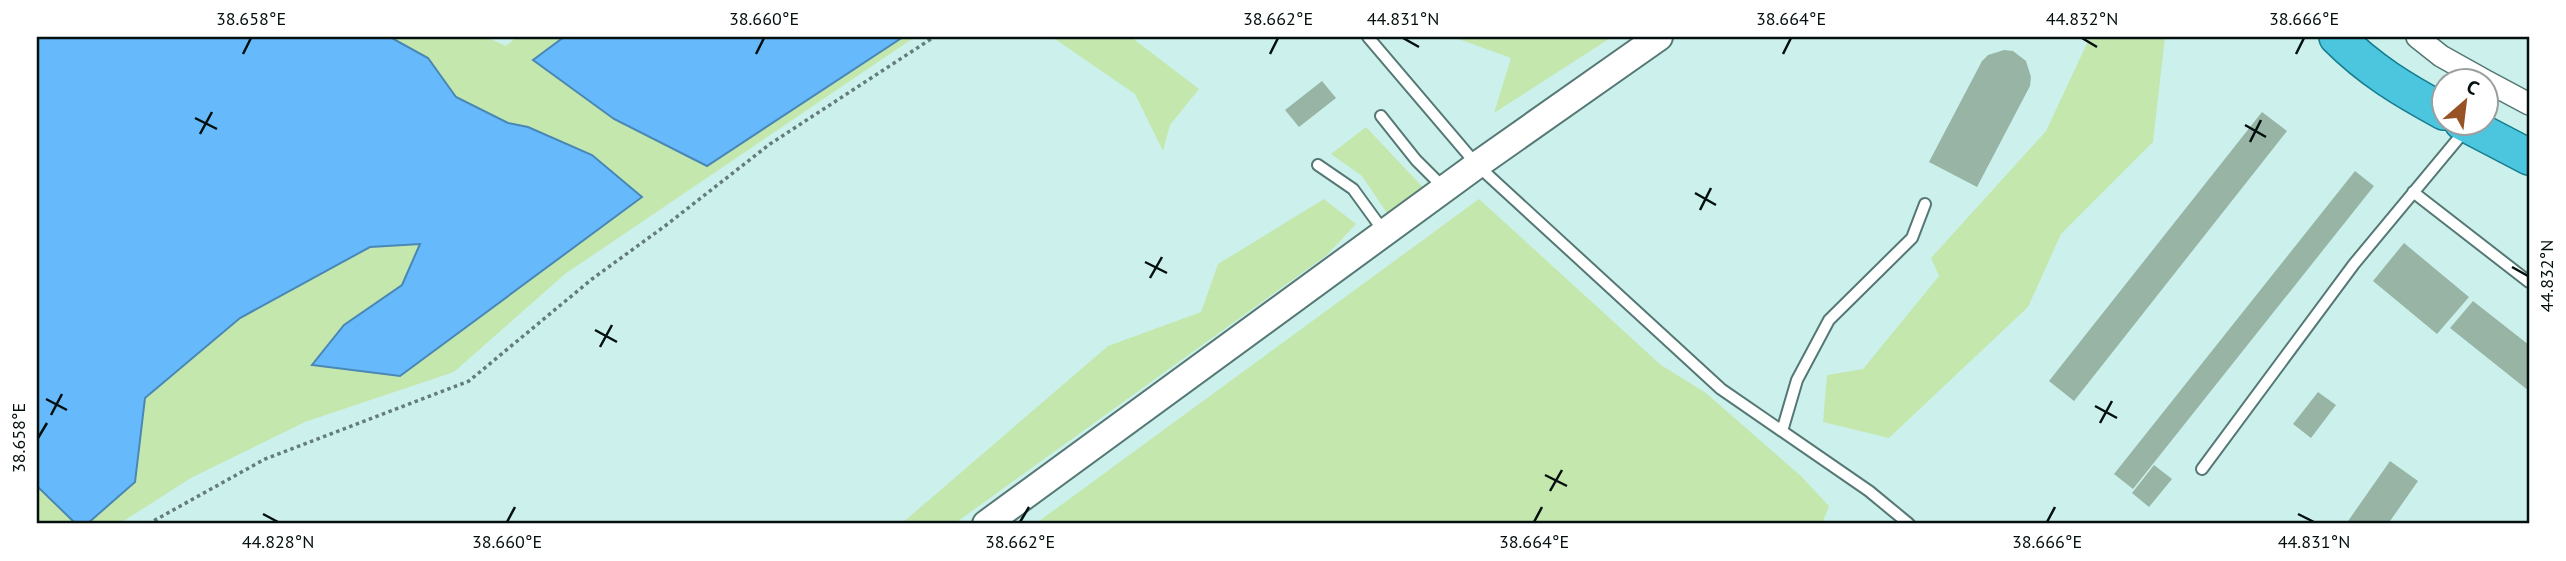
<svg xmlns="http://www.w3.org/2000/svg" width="2566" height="561" font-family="'PT Sans',sans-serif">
<rect width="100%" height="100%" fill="#ccf1ed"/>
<path fill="#c4e7ae" d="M390,37H486L506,46L517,37H564L534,61L707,166L903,37H915L565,274L454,372L305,422L191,478L119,524H87L135,482L145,398L240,318L370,247L421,244L402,285L344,325L313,365L340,368L642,197L592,155L528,127L508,123L456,97L428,58Z
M1052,37H1131L1199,89L1170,125L1163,151L1135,94Z
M1453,37H1612L1494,113L1511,58Z
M2090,37H2165L2153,142L2061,234L2028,307L1889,438L1823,422L1827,375L1863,369L1939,276L1931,258L2046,131Z
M1366,127L1433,198L1395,225L1362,176L1331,154Z
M1324,199L1356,224L1327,255L954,524H901L1108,346L1201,312L1218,264Z
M1479,199L1661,365L1706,393L1801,476L1829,506L1822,524H1035Z
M37,486L76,524H37Z"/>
<path fill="#66bafc" stroke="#4987b5" stroke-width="2" d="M37,37H390L428,58L456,97L508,123L528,127L592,155L642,197L400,376L312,365L344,325L402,285L420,244L370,247L240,318L145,398L135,482L87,524H76L37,486Z
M564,37H903L707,166L614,119L533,60Z"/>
<path fill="#97b4a4" d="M2004,50L2013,51L2026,61L2031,77L2030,86L1977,187L1929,162L1982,61L1988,55Z
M1322,81L1336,98L1299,127L1285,110Z
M2262,112L2287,131L2074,401L2049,381Z
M2355,171L2374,186L2133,489L2114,474Z
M2404,243L2469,297L2437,334L2373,281Z
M2473,301L2529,345V391L2450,328Z
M2318,392L2336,405L2311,438L2293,424Z
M2390,461L2418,481L2388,524H2346Z
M2154,465L2172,479L2149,507L2132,493Z"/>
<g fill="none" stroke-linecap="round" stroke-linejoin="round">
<defs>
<path id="service" d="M1368,37L1477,165L1721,389L1869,491L1909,524
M1381,116L1416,160L1445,189
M1318,165L1353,189L1385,233
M2413,192L2529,282
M1782,431L1797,380L1829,320L1912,238L1925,204
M2202,469L2354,264L2467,128"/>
<path id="minor" d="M2417,37L2441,56L2484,80
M2486,81L2529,104"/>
<path id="tertiary" d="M986,524L1477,165L1659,37"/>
<path id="trunk" d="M2337,37C2370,70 2403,90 2444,112
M2462,122L2529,157"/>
</defs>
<use href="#service" stroke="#557874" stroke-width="14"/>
<use href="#minor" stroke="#557874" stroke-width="24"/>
<use href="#tertiary" stroke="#557874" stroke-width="30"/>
<use href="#trunk" stroke="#167d90" stroke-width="38"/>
<path stroke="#647c7a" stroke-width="3.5" stroke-dasharray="3.5 3.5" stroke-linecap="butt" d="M148,524L265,459L469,381L592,279L665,226L770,144L934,37"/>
<use href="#service" stroke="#fff" stroke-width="10"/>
<use href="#minor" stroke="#fff" stroke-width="21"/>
<use href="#tertiary" stroke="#fff" stroke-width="26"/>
<use href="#trunk" stroke="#4cc6de" stroke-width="35"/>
</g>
<path fill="none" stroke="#04100f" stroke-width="2.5" d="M1403,38L1419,47M2082,38L2097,47M243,54L251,38M756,54L764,38M1270,54L1278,38M1783,54L1791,38M2296,54L2304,38M195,118L217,129M2245,125L2266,137M200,134L212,112M2250,142L2261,120M1695,193L1716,205M1700,210L1711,188M1145,262L1167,273M2512,267L2528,276M1150,278L1162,257M595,330L617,342M600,347L612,325M46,399L67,410M2095,406L2117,418M51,415L62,394M2100,423L2112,401M38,438L47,423M1545,475L1567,486M1550,491L1562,470M263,514L278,522M2298,514L2314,522M507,522L515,507M1020,522L1029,507M1534,522L1542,507M2047,522L2055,507"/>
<rect width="2566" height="561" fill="none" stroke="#ffffff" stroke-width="77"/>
<g transform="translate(2465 102) rotate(28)"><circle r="33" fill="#ffffff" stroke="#9b9f9f" stroke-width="2"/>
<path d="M0-5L12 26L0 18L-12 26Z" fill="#975226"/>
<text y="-10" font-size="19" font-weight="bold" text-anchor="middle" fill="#04100f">С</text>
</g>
<rect x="38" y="38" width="2490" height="484" fill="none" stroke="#04100f" stroke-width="2.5"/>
<g font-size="18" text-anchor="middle" fill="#04100f">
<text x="251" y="25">38.658°E</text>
<text x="764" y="25">38.660°E</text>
<text x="1278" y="25">38.662°E</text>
<text x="1403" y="25">44.831°N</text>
<text x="1791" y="25">38.664°E</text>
<text x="2082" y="25">44.832°N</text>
<text x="2304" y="25">38.666°E</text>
<text transform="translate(2547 276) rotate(-90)" y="6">44.832°N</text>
<text transform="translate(19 438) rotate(-90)" y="6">38.658°E</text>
<text x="278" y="548">44.828°N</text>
<text x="507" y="548">38.660°E</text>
<text x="1020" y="548">38.662°E</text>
<text x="1534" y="548">38.664°E</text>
<text x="2047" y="548">38.666°E</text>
<text x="2314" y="548">44.831°N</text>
</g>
</svg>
